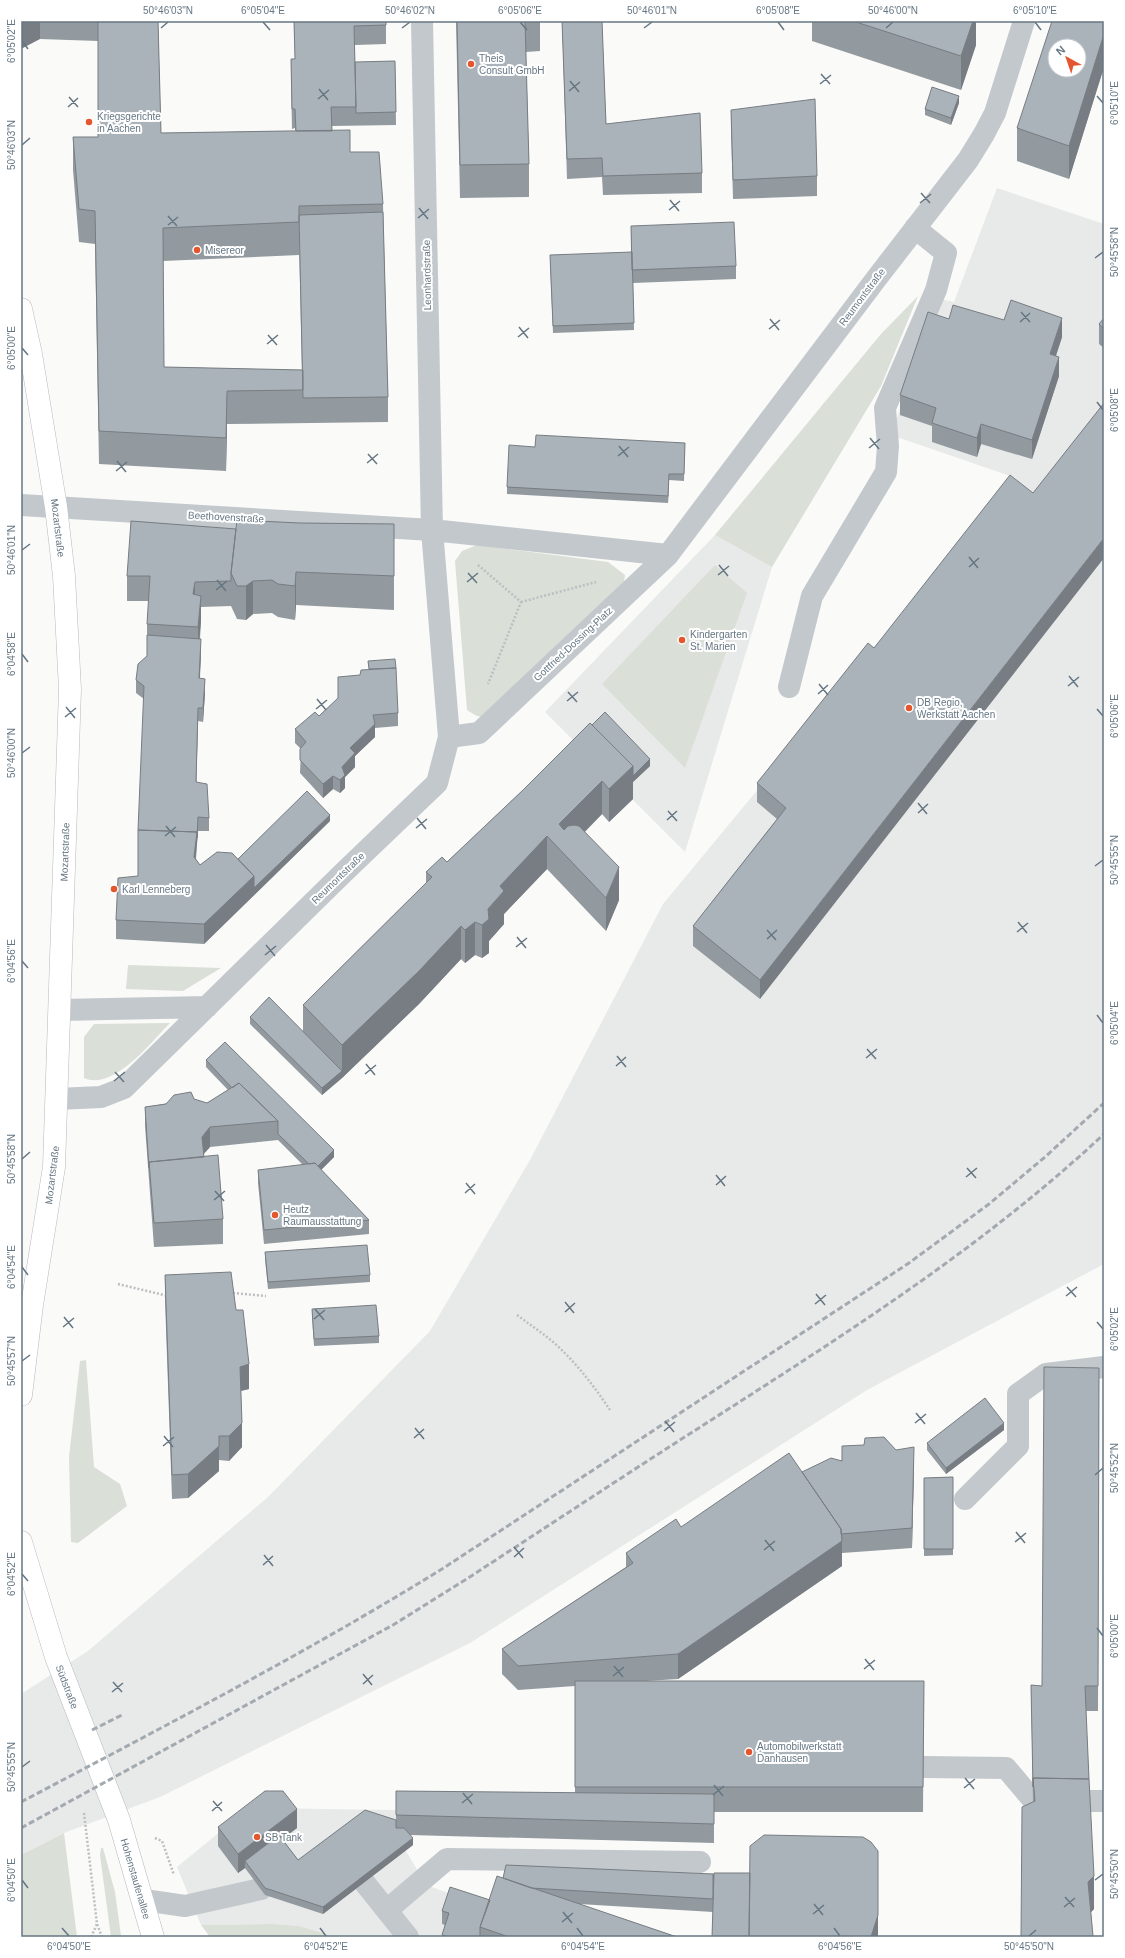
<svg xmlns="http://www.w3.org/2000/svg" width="1125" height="1958" font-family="Arial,sans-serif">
<rect width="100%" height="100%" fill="#fafaf8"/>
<path fill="#e8e9e9" d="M997,188L1104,224V1264L867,1390L470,1643L160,1797L64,1833L21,1855V1694L88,1651L268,1497L430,1331L530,1160L663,904L1016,478L891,435L939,299L954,302Z
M715,535L772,567L685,852L545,712Z
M249,1808L396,1810V1834L426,1885L497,1910L488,1937H336L299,1926L273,1924L201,1925L177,1867Z"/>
<path fill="#dadfd7" d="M918,296L881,386L772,567L715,535L881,334Z
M477,545L608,562L625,575L623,590L484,718L475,715L467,710L455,561L462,551Z
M715,565L747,593L685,768L602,684Z
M128,965L221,968L183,991L126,989Z
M170,1023C151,1042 114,1091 84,1078V1037L94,1024Z
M86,1360L94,1467L120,1484L127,1506L78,1543L71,1542L69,1457L80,1361Z
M64,1833L77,1937H21V1855Z
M101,1848H103L115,1892L121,1936L111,1937L100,1855Z
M273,1924L299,1926L336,1937H210L201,1925Z"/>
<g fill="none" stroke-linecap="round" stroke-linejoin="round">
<defs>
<g id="major">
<path id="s1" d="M21,309L31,354L56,507L64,576L70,689L54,1167L32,1305L21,1395"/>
<path id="s2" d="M21,1542L56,1657L119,1820L153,1937"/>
</g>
</defs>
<use href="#major" stroke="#b5babe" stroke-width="23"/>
<path stroke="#bbbfc2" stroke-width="2.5" stroke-dasharray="2 2" stroke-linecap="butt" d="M478,565L521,602L488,684
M521,602L596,582
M118,1284L168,1296
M233,1293L266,1296
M517,1315C529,1324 541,1332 552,1341C575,1361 594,1386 610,1410
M84,1813L97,1924L102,1937
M155,1838L162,1841L174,1875
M91,1937L97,1924"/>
<path stroke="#c3c8cc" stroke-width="22" d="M21,505L432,530L668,555
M789,687L812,596L886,472L888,446L885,408L936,290L946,253L915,228
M449,737L479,733L668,555L876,279L968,160L984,134L995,113L1024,21
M60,1010L207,1007
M57,1099L101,1097L124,1088L342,874L437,783L449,737L432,530L422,21
M965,1499L1018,1446V1394L1046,1374L1104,1367
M924,1767L1006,1768L1033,1800
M1088,1801H1104
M364,1882L408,1937
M144,1900L185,1906L261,1889
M387,1910L447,1859L700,1862"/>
<use href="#major" stroke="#fff" stroke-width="22"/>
<path stroke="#a2aab0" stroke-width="3" stroke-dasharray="6 3" stroke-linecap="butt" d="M92,1730L122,1715
M21,1802C163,1727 306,1653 442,1569L909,1263L989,1204L1045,1157L1104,1103
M21,1828L393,1625L465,1580C545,1528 625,1475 705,1424C844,1335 983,1247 1104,1134"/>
</g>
<path fill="#929a9f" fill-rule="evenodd" d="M21,21H158L161,133L295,131V128L292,129L291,78V59H295L294,21H386V44L355,45V64L395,61L396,125L332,126V131L350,152L383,204L388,397V422L227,424L226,471L99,464L95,244L79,242L73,170V137H98V41L40,39ZM299,241L302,370L164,367L163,261L299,255Z
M456,21H540V51L526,52L529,164V197L460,198Z
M562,21H602L606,124L702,173V193L603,195L602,177L567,179Z
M812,21H976V45L961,90L812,41Z
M1104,21V67L1069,179L1017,161V128Z
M959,103L951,125L925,115V109Z
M731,110L817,176V196L733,199L731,129Z
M631,226L736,266V279L633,283L634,330L553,333L550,262L631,252Z
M1104,318V348L1099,344V324Z
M1062,337L1056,356L1059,376L1032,459L981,444L977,457L932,442V426L900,415V395Z
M685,443L684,481L669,480L668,503L507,494V487L535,447Z
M1033,493L760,999L693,946V926L777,819L757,802V783L874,648Z
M300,523L394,524V610L296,605L295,620L278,617L272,613L253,614L246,620L237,619L231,606L201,607V621L200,639L201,653L200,678L205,693L203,722L198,721L196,782L209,818V831H198L196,859L200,865L238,859L330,821L204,944L116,939V920L138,876L144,699L136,693V680L147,656V624L149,601H127V576L236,529Z
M368,661L398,713V726L375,728V737L355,756V767L345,777V788L340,793L333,789L323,798L300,773L301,749L295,743V729L319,716L338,699L360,675L369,669Z
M592,725L650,766L633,782V799L609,822L602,814L585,832L619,900L606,931L547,869L504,914V924L489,941V953L482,958L475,955L465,963L461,959L419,1004L342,1078L322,1095L250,1024V1017L303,1031V1005L426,883V872L447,862Z
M206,1060L334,1157L321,1170L369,1220V1234L264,1244L258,1183V1170L303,1165L278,1140L210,1147L203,1154L204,1157L223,1219V1244L154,1247L145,1126V1107L194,1099L207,1103L228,1090L206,1067Z
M265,1252L370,1275V1282L268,1289L265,1259Z
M165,1275L236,1310L249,1389L241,1391L242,1447L229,1461L219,1460V1471L188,1498L172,1499L165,1300Z
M312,1309L379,1336V1343L314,1346L312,1316Z
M1099,1368L1098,1711H1086L1094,1909L1091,1912L1093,1937L1033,1802L1031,1685L1042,1686Z
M1004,1430L946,1474L927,1450V1443Z
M842,1446L896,1450L914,1466L912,1548L842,1553V1566L678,1679L646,1681H924L923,1812H714V1843L410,1835L413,1845L323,1914L265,1895L245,1868L238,1873L218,1846V1827L297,1828L282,1839L298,1860L396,1820V1791L575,1793V1686L518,1690L502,1674V1649L626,1567V1553L802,1472L842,1460Z
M953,1477V1555L924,1556V1478Z
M878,1851V1937H712L713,1912L579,1904L677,1937H442L445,1925L442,1924V1911L490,1900L503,1878L750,1873Z"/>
<path fill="#777d82" d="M21,21H40V39L21,49Z
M973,21H976V45L961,90V56Z
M1104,34V67L1069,179V146Z
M959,96V103L951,125V118Z
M1062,318V337L1050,373V354Z
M1059,357V376L1032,459V440Z
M227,391V424L226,471V438Z
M981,424V444L977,457V438Z
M669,474V480L668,503V496Z
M1104,538V558L760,999V980Z
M296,572V605L295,620V586Z
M253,581V614L246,620V586Z
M195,582V607L193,594Z
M201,596V621L198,652V627Z
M201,639V653L199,691V678Z
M205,679V693L203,722V708Z
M198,708V721L196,796V782Z
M375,724V737L355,756V767L345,777V788L340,793V780L342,767L350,748Z
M650,759V766L633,782V799L609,822V789L633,766Z
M333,776V789L323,798V784Z
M602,781V814L563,853L559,824Z
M330,815V821L204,944V924L254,876Z
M198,817V831L194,876V857Z
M547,836V869L504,914V924L489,941V953L482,958V925L488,909L500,886Z
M619,867V900L606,931V898Z
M475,922V955L465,963V930Z
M461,926V959L419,1004L342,1078L322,1095V1088L342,1071V1045Z
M210,1127V1147L202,1156V1137Z
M334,1150V1157L315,1176V1170Z
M249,1364V1389L240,1391V1367Z
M242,1423V1447L229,1461V1436Z
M1004,1423V1430L946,1474V1468Z
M219,1446V1471L188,1498V1474Z
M914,1447V1466L912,1548V1528Z
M842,1541V1566L678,1679V1654Z
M297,1809V1828L248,1865L245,1861V1868L238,1873V1854Z
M413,1838V1845L323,1914V1907Z
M878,1851V1937H871Z
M1094,1876V1909L1088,1915V1882Z"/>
<path fill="#aab3b9" stroke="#777d82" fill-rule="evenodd" d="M98,21H158L161,133L350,130V152H379L383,204L299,206V222L163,228L164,367L303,370V390L227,391L226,438L99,431L95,211L79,209L73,137H98Z
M294,21H386V25L354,26L356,107H331L332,131H296L295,109H292L291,59H295Z
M457,21H525L529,164L460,165Z
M562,21H602L606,124L700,113L702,173L603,176L602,158L567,159Z
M853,21H973L961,56Z
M1052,21H1104V34L1069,146L1017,128ZM1055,46H1079V70H1055Z
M395,61L396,112L356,113L355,62Z
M932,87L959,96L951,118L925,109Z
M815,99L817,176L733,180L731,110Z
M383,212L388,397L303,398L299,215Z
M734,222L736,266L632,270L631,226Z
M632,252L634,323L553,326L550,255Z
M1011,300L1062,318L1050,354L1059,357L1032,440L981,424L977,438L932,423L936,408L900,395L928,312L949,319L953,305L1004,320Z
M1104,318V329L1099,324Z
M1104,403V538L760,980L693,926L786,808L757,783L868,643L874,648L1010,475L1033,493Z
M536,435L685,443L684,474H669L668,496L507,487L509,445L535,447Z
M237,520L300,523L394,524V576L296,572L295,586L278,584L272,580L253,581L246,586H237L231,573Z
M131,521L236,529L231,573V581L195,582L193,594L201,596L198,627L147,624L150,576H127Z
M147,635L201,639L199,678L205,679L203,708H198L196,782L207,784L209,818L198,817L197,838V832L138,830L144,686L136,680L138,664L147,656Z
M395,659L396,668L369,669L368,661Z
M396,668L398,713L373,715L375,724L350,748L355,753L342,767L345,775L340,780L333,776L323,784L300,760V749L306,742L295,729L315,712L319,716L338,698V677L360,675L361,670Z
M605,712L650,759L633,776V766L592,725Z
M590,723L633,766L609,789L602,781L559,824L564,830L568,826L574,825L579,826L619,867L606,898L547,836L500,886L504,891L488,909L489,919L482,925L475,922L465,930L461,926L419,971L342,1045L303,1005L432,877L426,872L442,857L447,862L523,790Z
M307,791L330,815L254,888V876L238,859Z
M138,830L197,832L194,857L200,865L217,852L232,853L254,876L204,924L116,920L118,878L138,876Z
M269,997L342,1071L322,1088L250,1017Z
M225,1042L334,1150L318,1166L315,1163L309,1164L278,1134V1121L239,1083L232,1088L206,1060Z
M239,1083L278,1121L210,1127L202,1137L204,1157L149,1162V1168L145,1107L166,1104L174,1095L191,1092L194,1099L207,1103Z
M218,1155L223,1219L154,1223L149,1162Z
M315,1163L369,1220L264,1230L258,1170Z
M367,1245L370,1275L268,1282L265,1252Z
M231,1272L236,1310H243L249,1364L240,1367L242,1423L229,1436H219V1446L188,1474L172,1475L165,1275Z
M376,1305L379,1336L314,1339L312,1309Z
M1044,1367L1099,1368L1098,1686H1085L1089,1779L1033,1778V1787L1031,1685L1042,1686Z
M985,1398L1004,1423L946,1468L927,1443Z
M884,1437L896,1450L914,1447L912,1528L841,1534V1529L802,1472L831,1458L842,1461V1446L864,1445L865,1438Z
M789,1453L841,1529L842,1541L678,1654L518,1666L502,1649L633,1563L626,1553L676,1519L681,1527Z
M953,1477V1549H924V1478Z
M575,1681H924L923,1787H575Z
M1033,1778L1089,1779L1094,1876L1088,1882L1093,1936L1091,1937H1021L1022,1807L1035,1801Z
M265,1791H283L297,1809L238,1854L218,1827Z
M396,1791L714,1794V1824L396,1815Z
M365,1810L396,1820V1828H404L413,1838L323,1907L265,1888L245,1861L279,1835L298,1860Z
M764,1835L863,1837L871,1842L878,1851V1915L871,1937H749L750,1846Z
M506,1865L713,1874V1899L531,1888L503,1878Z
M714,1873H750L749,1937H712Z
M497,1876L677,1937H509L480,1927Z
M450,1887L490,1900L480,1927V1937H448L442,1935L449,1913L442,1911Z"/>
<path fill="none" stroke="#657683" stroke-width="1.5" d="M263,22L270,30M520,22L527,30M778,22L784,30M1035,22L1041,30M161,28L168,22M402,28L410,22M644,28L652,22M886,28L893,22M22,41L28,49M821,74L830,84M570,81L579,92M820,84L831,75M319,89L328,100M569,91L580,82M1097,96L1103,103M69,97L78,107M318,99L329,90M68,107L78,98M22,145L30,138M921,193L930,203M670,200L679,211M920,203L931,194M419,208L428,219M669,210L680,201M168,216L177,226M418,218L429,209M168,225L178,217M1095,258L1103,252M1021,312L1030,322M770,319L779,330M1020,322L1030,313M519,327L528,338M769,329L780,320M268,335L277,345M518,337L529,328M267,344L278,335M22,348L28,355M1097,402L1103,410M870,438L879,449M619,446L628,457M869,448L880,439M368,454L377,464M618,456L629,447M117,461L126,472M367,463L378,454M116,471L127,462M22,550L30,544M969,557L978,568M719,565L728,576M969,567L979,558M468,573L477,583M718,575L729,566M217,580L226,591M467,582L478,573M216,590L227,581M22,654L28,662M1069,676L1078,687M819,684L828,695M1068,686L1079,677M568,692L577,702M818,694L828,685M317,699L326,710M567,701L578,692M66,707L75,718M316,709L327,700M1097,709L1103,716M65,717L76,708M22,753L30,747M918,803L927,814M668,811L677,821M918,813L928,804M417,818L426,829M667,820L677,811M166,826L175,837M416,828L427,819M165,836L176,827M1095,866L1103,860M1018,922L1027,933M767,930L776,940M1017,932L1028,923M517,937L526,948M767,939L777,930M266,945L275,956M516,947L527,938M265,955L276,946M22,961L28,968M1097,1015L1103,1023M867,1049L876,1059M617,1056L626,1067M866,1058L877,1049M366,1064L375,1075M616,1066L626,1057M115,1072L124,1082M365,1074L376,1065M114,1081L125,1072M22,1159L30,1152M967,1168L976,1178M716,1175L725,1186M966,1177L977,1168M466,1183L475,1194M716,1185L726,1176M215,1191L224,1201M465,1193L475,1184M214,1200L225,1191M22,1267L28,1275M1067,1287L1076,1297M816,1294L825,1305M1066,1296L1077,1287M565,1302L574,1313M815,1304L826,1295M315,1309L324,1320M565,1312L575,1303M64,1317L73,1328M314,1319L325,1310M1097,1322L1103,1329M63,1327L74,1318M22,1361L30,1355M916,1413L925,1424M665,1421L674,1432M915,1423L926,1414M415,1428L424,1439M664,1431L675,1422M164,1436L173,1447M414,1438L424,1429M163,1446L174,1437M1095,1475L1103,1468M1016,1532L1025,1543M765,1540L774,1551M1015,1542L1026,1533M514,1547L523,1558M764,1550L775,1541M264,1555L273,1566M514,1557L524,1548M263,1565L273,1556M22,1574L28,1581M1097,1628L1103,1636M865,1659L874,1670M614,1666L623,1677M864,1669L875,1660M363,1674L372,1685M613,1676L624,1667M113,1682L122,1692M363,1684L373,1675M112,1692L123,1683M22,1767L30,1761M965,1778L974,1789M714,1785L723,1796M964,1788L975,1779M463,1793L472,1804M713,1795L724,1786M213,1801L222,1811M462,1803L473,1794M212,1811L222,1802M22,1880L28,1888M1095,1880L1103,1874M1065,1897L1074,1907M814,1904L823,1915M1064,1907L1075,1898M563,1912L572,1923M813,1914L824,1905M562,1922L573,1913M62,1928L69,1936M320,1928L326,1936M577,1928L583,1936M834,1928L840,1936M1029,1936L1036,1930"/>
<g fill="#e4572e" stroke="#fff" stroke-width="1.5">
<circle cx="471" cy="64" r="4"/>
<circle cx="89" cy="122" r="4"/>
<circle cx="197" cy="250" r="4"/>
<circle cx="682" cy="640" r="4"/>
<circle cx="909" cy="708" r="4"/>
<circle cx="114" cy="889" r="4"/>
<circle cx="275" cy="1215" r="4"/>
<circle cx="749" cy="1752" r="4"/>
<circle cx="257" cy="1837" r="4"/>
</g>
<g text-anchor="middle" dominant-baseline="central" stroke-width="4" stroke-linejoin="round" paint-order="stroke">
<g font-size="10" fill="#657683" stroke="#fff" text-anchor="start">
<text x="479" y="58">Theis<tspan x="479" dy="12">Consult GmbH</tspan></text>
<text x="97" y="116">Kriegsgerichte<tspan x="97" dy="12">in Aachen</tspan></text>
<text x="205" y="250">Misereor</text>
<text x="690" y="634">Kindergarten<tspan x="690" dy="12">St. Marien</tspan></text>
<text x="917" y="702">DB Regio,<tspan x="917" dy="12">Werkstatt Aachen</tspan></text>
<text x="122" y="889">Karl Lenneberg</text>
<text x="283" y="1209">Heutz<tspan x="283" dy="12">Raumausstattung</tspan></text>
<text x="757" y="1746">Automobilwerkstatt<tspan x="757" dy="12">Danhausen</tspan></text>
<text x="265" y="1837">SB Tank</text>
</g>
<g font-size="10" fill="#657683" stroke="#fff">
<text transform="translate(427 275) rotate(-91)">Leonhardstraße</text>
<text transform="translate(862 297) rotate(-53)">Reumontstraße</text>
<text transform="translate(226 517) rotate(3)">Beethovenstraße</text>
<text stroke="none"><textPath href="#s1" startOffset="222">Mozartstraße</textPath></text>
<text transform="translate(573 644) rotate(-43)">Gottfried-Dossing-Platz</text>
<text transform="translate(65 852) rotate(-88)">Mozartstraße</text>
<text transform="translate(338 878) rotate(-44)">Reumontstraße</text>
<text transform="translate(52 1175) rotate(-83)">Mozartstraße</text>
<text stroke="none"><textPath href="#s2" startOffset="152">Südstraße</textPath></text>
<text stroke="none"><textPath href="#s2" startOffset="356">Hohenstaufenallee</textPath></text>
</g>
</g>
<rect width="1125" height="1958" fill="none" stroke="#ffffff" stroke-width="44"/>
<g transform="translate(1067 58) rotate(320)"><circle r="19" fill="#ffffff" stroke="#c1c8cd"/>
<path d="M0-3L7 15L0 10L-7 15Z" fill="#e4572e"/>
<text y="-6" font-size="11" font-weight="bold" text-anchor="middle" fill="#657683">N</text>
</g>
<rect x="22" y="22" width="1081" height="1914" fill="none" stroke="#657683" stroke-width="1.5"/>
<g font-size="10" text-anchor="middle" fill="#657683">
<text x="168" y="14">50°46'03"N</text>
<text x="263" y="14">6°05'04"E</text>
<text x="410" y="14">50°46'02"N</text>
<text x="520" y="14">6°05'06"E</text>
<text x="652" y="14">50°46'01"N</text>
<text x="778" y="14">6°05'08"E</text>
<text x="893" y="14">50°46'00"N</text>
<text x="1035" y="14">6°05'10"E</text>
<text transform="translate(11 41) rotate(-90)" y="4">6°05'02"E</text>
<text transform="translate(1114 103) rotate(-90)" y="4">6°05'10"E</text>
<text transform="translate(11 145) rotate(-90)" y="4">50°46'03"N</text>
<text transform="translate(1114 252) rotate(-90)" y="4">50°45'58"N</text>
<text transform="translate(11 348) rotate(-90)" y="4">6°05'00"E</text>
<text transform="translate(1114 410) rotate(-90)" y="4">6°05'08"E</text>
<text transform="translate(11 550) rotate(-90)" y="4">50°46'01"N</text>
<text transform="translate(11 654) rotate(-90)" y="4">6°04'58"E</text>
<text transform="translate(1114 716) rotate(-90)" y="4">6°05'06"E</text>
<text transform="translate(11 753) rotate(-90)" y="4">50°46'00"N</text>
<text transform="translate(1114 860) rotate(-90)" y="4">50°45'55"N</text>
<text transform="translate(11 961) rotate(-90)" y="4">6°04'56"E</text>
<text transform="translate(1114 1023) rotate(-90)" y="4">6°05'04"E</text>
<text transform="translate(11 1159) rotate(-90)" y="4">50°45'58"N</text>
<text transform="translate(11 1267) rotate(-90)" y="4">6°04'54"E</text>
<text transform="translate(1114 1329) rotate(-90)" y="4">6°05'02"E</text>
<text transform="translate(11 1361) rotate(-90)" y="4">50°45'57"N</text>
<text transform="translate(1114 1468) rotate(-90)" y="4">50°45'52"N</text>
<text transform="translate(11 1574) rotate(-90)" y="4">6°04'52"E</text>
<text transform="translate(1114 1636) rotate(-90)" y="4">6°05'00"E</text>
<text transform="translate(11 1767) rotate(-90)" y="4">50°45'55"N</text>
<text transform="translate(1114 1874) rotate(-90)" y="4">50°45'50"N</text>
<text transform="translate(11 1880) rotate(-90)" y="4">6°04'50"E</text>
<text x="69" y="1950">6°04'50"E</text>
<text x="326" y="1950">6°04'52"E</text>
<text x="583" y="1950">6°04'54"E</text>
<text x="840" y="1950">6°04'56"E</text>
<text x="1029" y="1950">50°45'50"N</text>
</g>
</svg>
